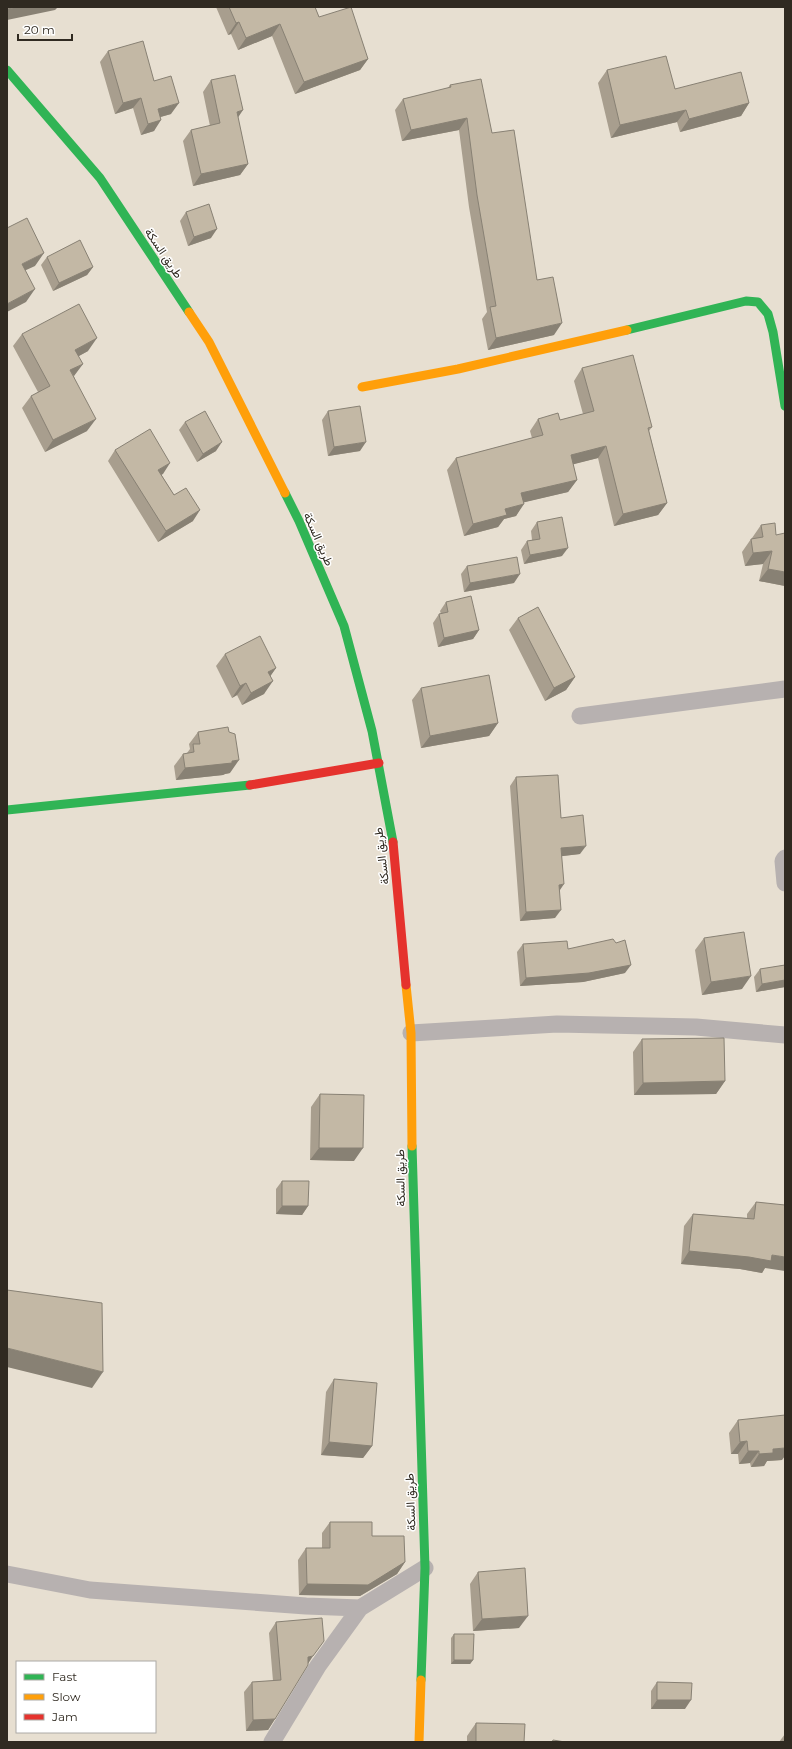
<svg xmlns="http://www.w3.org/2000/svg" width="792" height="1749" font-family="Montserrat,Vazirmatn,sans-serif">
<rect width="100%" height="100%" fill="#e7dfd1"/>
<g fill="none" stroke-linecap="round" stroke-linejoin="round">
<path stroke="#b7b1b0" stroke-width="17" d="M580,716L785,689
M785,858L783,861L785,883
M411,1033L557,1024L696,1027L785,1035
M7,1574L90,1590L306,1606L360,1608
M272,1742L318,1666L360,1608L425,1568"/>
<path stroke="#30b455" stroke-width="9" d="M7,70L100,178L189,312
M627,330L746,301L758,302L768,314L773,332L785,406
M285,493L299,521L344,626L372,731L393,842
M7,810L250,785
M412,1146L425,1568L421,1680"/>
<path stroke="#ff9f0a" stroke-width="9" d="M189,312L209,342L285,493
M362,387L458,369L627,330
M406,985L411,1033L412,1146
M419,1742L421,1680"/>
<path stroke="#e5322d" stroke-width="9" d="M250,785L379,763
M393,842L406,985"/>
</g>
<path fill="#a89e8e" d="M216,7H315L319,17L368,59L360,70L295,94L272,36L238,50L231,34L228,35Z
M108,51L154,81L171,114L160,117L154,131L141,135L133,108L115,114L100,62Z
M607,70L675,89L749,103L741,116L680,132L677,122L611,138L598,83Z
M211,80L238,118L248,164L240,175L193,186L183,141L191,130L210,126L203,92Z
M450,85L492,133L554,335L488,350L482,319L487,312L469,207L459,130L402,141L395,110L403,99L448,88Z
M186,212L211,238L188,246L180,221Z
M47,257L93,267L87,275L53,291L41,265Z
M22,334L88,351L79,356L74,376L87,431L45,452L22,408L31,396L38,392L13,346Z
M582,368L652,427L649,431L667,503L658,515L614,526L598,458L573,464L577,480L568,492L524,502L516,516L504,519L498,527L464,536L447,470L456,458L532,438L530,431L538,419L560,420L583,414L574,381Z
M328,411L360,451L328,456L322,420Z
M185,422L216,451L197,462L179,430Z
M115,450L163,474H161L174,495L193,521L158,542L108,461Z
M537,522L562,556L524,564L521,550L527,541L532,540L531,531Z
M761,525L776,535L785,586L759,581L763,564L745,566L742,552L751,539H752V538Z
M467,566L514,583L464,592L461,574Z
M446,602L479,630L473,639L438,647L433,623L439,614H441L440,611Z
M518,618L575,677L566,690L545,701L509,630Z
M225,654L276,668L270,676L264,694L242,705L237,695L232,698L216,666Z
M421,688L498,723L489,736L421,748L412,700Z
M198,732L230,773L225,774L223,775L176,780L174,766L183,754L187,753L190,749L189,744Z
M516,777L561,818L580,854L562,856L559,891L555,918L520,921L510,786Z
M704,938L742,989L702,995L695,950Z
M616,943L625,973L583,982L520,986L517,952L523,944L568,949Z
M785,965V987L756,992L754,977L760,969Z
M642,1039L725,1081L716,1094L634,1095L633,1052Z
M320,1094L354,1161L310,1160L311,1107Z
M282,1181L308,1206L302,1215L276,1214V1189Z
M756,1202L765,1268L762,1273L740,1269L681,1264L684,1226L693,1214L747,1218V1214Z
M334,1379L372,1446L363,1458L321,1455L326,1392Z
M738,1420L782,1460L767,1461L764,1466L751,1467L750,1463L739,1464L738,1454H731L729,1433Z
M330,1522L372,1536L405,1562L397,1574L360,1596L299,1595L298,1560L306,1548H322V1533Z
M478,1572L519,1628L473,1631L470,1584Z
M276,1622L308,1664L275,1719L268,1730L246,1731L244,1692L252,1682L273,1681L269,1633Z
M454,1634L473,1660L470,1664H451V1638Z
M657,1682L685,1709H651V1691Z
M476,1723L524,1742H467V1736Z
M785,1734V1742H779Z"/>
<path fill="#888174" d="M19,7H58L55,10L7,20V9Z
M239,22L231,34L228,35L236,23Z
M280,24L272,36L238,50L246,38Z
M368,59L360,70L295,94L304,82Z
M141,98L133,108L115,114L123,103Z
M179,103L171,114L150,120L158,109Z
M749,103L741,116L680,132L689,119Z
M243,110L235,122L237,112Z
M686,110L677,122L611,138L620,125Z
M467,118L459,130L402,141L411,130Z
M161,120L154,131L141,135L148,124Z
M248,164L240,175L193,186L201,174Z
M217,229L211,238L188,246L194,237Z
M44,253L35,266L13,276L22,264Z
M93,267L87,275L53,291L59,283Z
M35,289L26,302L7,312V304Z
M562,323L554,335L488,350L496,338Z
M97,338L88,351L66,363L75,350Z
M83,364L74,376L70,370Z
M96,419L87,431L45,452L53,440Z
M222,442L216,451L197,462L203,454Z
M366,442L360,451L328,456L334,447Z
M606,446L598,458L563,467L571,455Z
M170,463L163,474L150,481L158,470Z
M577,480L568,492L513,505L521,493Z
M667,503L658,515L614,526L623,514Z
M524,504L516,516L504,519L498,527L464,536L473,524L505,509Z
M200,510L193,521L158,542L166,531Z
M568,548L562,556L524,564L530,555Z
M772,551L763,564L745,566L753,553Z
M768,569L785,572V586L759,581Z
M520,574L514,583L464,592L470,583Z
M479,630L473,639L438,647L444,638Z
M276,668L267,681L268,672Z
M575,677L566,690L545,701L554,688Z
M273,681L264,694L242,705L251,693Z
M246,683L237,695L232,698L240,686Z
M498,723L489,736L421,748L430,736Z
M239,760L230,773L225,774L223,775L176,780L185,768Z
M586,846L580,854L555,857L561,848Z
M564,884L558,893L559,885Z
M561,910L555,918L520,921L526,912Z
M631,965L625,973L583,982L520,986L526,978Z
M751,976L742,989L702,995L711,982Z
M785,980V987L756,992L762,984Z
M725,1081L716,1094L634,1095L643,1083Z
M319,1148H363L354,1161L310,1160Z
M282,1206H308L302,1215L276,1214Z
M689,1251L772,1255L785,1257V1271L765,1268L762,1273L740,1269L681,1264Z
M7,1348L103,1372L92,1388L7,1367Z
M747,1441L738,1454H731L740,1442Z
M329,1442L372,1446L363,1458L321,1455Z
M785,1448V1456L782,1460L767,1461L764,1466L751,1467L759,1454L773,1449Z
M748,1451H759L750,1463L739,1464Z
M405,1562L397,1574L360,1596L299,1595L307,1584Z
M528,1616L519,1628L473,1631L482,1619Z
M313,1656L306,1667L308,1657Z
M454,1660H473L470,1664H451Z
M657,1700H691L685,1709H651Z
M275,1719L268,1730L246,1731L253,1720Z"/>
<path fill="#c3b8a5" stroke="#888174" d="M7,7H19L7,9Z
M229,7H315L319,17L351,7L368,59L304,82L280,24L246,38L239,22L236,23Z
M143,41L154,81L171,76L179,103L158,109L161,120L148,124L141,98L123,103L108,51Z
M666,56L675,89L741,72L749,103L689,119L686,110L620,125L607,70Z
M235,75L243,110L237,112L248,164L201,174L191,130L220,123L211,80Z
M481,79L492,133L514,130L537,280L553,277L562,323L496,338L490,307L496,306L477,195L467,118L411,130L403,99L451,87L450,85Z
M209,204L217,229L194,237L186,212Z
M27,218L44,253L22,264L35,289L7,304V228Z
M80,240L93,267L59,283L47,257Z
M79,304L97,338L75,350L83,364L70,370L96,419L53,440L31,396L50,386L22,334Z
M633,355L652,427L648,428L667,503L623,514L606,446L571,455L577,480L521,493L524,504L505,509L507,515L473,524L456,458L543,435L538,419L558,413L560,420L594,411L582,368Z
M360,406L366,442L334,447L328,411Z
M205,411L222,442L203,454L185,422Z
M150,429L170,463L158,470L174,495L186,488L200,510L166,531L115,450Z
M562,517L568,548L530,555L527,541L540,539L537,522Z
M775,523L776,535L785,533V572L768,569L772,551L753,553L751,539L763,537L761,525Z
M517,557L520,574L470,583L467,566Z
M471,596L479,630L444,638L439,614L448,612L446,602Z
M538,607L575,677L554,688L518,618Z
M260,636L276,668L268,672L273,681L251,693L246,683L240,686L225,654Z
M489,675L498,723L430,736L421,688Z
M228,727L229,732L235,734L239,760L232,761V763L185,768L183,754L194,752L193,744H200L198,732Z
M558,775L561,818L583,815L586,846L561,848L564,884L559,885L561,910L526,912L516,777Z
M744,932L751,976L711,982L704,938Z
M613,939L616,943L625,940L631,965L589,973L526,978L523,944L567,941L568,949Z
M785,965V980L762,984L760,969Z
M724,1038L725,1081L643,1083L642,1039Z
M320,1094L364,1095L363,1148H319Z
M282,1181H309L308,1206H282Z
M756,1202L785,1205V1257L772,1255L771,1261L749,1257L689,1251L693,1214L754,1219Z
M7,1290L102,1303L103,1372L7,1348Z
M334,1379L377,1383L372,1446L329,1442Z
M785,1415V1448L773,1449V1453L759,1454V1451H748L747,1441L740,1442L738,1420Z
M330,1522H372V1536H404L405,1562L368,1585L307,1584L306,1548H330Z
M525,1568L528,1616L482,1619L478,1572Z
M322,1618L324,1641L313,1656L308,1657V1665L275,1719L253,1720L252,1682L281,1680L276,1622Z
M454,1634H474L473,1660H454Z
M657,1682L692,1683L691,1700H657Z
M476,1723L525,1724L524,1742H476Z
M553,1740L565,1742H552Z"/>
<g text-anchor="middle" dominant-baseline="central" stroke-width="3" stroke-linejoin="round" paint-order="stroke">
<g font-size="12" fill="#302a21" stroke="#fff">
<text transform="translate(164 253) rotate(56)">طريق السكة</text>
<text transform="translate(319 539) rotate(66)">طريق السكة</text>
<text transform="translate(381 856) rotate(-97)">طريق السكة</text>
<text transform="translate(400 1178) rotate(-91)">طريق السكة</text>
<text transform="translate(410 1502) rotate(-92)">طريق السكة</text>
</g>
</g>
<rect width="792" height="1749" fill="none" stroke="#302a21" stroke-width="16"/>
<rect x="16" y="1661" width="140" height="72" fill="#ffffff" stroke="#acaaa6"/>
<rect x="24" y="1674" width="20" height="6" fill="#30b455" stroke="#acaaa6"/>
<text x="52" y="1681" font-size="12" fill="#302a21">Fast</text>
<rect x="24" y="1694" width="20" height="6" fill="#ff9f0a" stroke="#acaaa6"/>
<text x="52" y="1701" font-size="12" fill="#302a21">Slow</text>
<rect x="24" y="1714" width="20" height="6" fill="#e5322d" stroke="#acaaa6"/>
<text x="52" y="1721" font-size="12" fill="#302a21">Jam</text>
<path d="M18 34v6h54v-6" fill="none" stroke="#302a21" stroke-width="2"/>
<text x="24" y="34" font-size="12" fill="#302a21" stroke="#ffffff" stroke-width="3" paint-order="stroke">20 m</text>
</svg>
